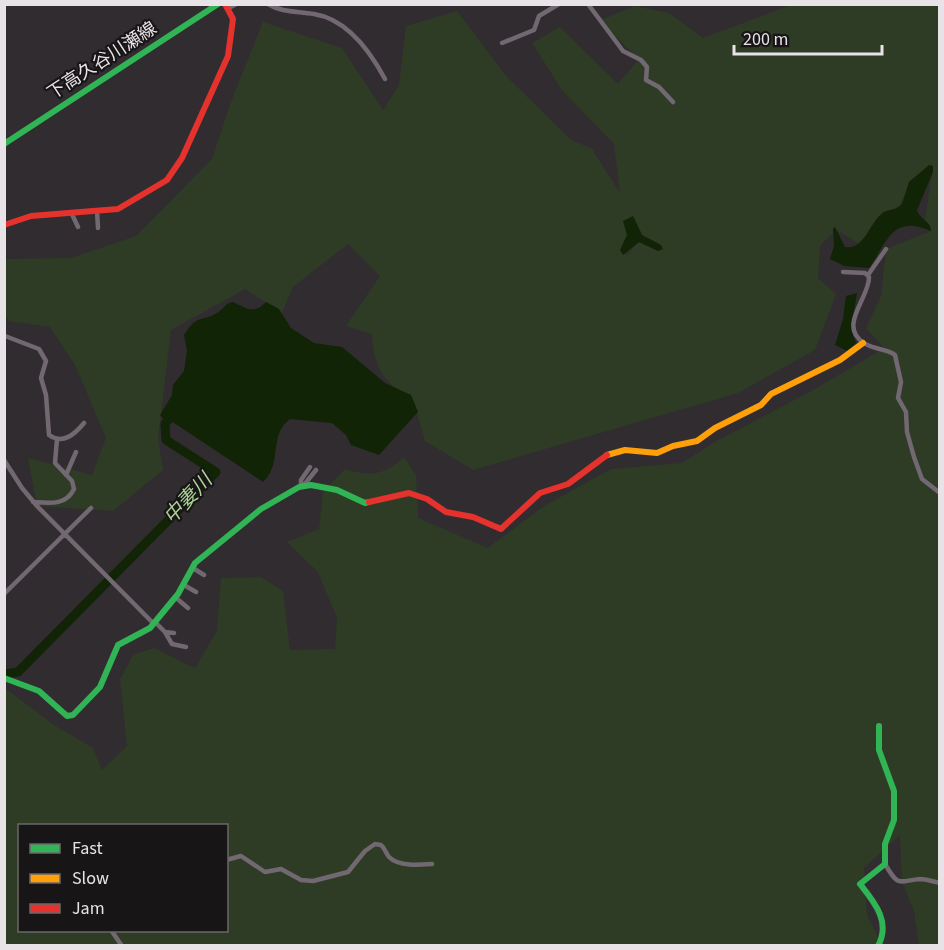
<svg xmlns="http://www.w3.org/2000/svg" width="944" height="950" font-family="'Source Sans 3','Noto Sans JP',sans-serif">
<rect width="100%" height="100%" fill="#312c30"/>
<path fill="#2e3c25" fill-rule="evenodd" d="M791,5H939V945H919L914,911L902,882L900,835L864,868L867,915L882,945H4L5,688L54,725L93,748L102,770L127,746L120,679L133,655L154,648L195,668L217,631L221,578L261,577L283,591L290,650L335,649L337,618L318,572L287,542L319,529L323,492L345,469C370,477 385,475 404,457L416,475L418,518L488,548L544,506L611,469L682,463L713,443L817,388L884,348L866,328L881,296L886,249L931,231L925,220L932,172L912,179L899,207L858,243L837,230L820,245L818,278L836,294L815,350L738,393L473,470L425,441L413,399C384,384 373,366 372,334L346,326L380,276L348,244L293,287L282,313L245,289L171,330L158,438L163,470L113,511L37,506L28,458L92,475L106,438L75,365L50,327L9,321L5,314L4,259L71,258L136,236L212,159L229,107L263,22L342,48L383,110L399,85L406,26L457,11L506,76L570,139L592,149L620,193L614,144L562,90L532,43L560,27L618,84L639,59L599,21L634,6L669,13L703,38ZM631,217L634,218L642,235L657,243L658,251L639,242L626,255L620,250L627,238L625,220ZM20,826H226V930H20Z"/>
<path fill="#112405" d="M929,165L933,166V172L917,210C919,219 932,222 931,231C892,214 888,241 869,268L844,266L830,259L834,246L833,229L835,227L845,247C865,251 870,220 884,212C891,209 896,210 902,204L909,182Z
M633,216L642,235L661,245L663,249L658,251L639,242L623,255L620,250L627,235L623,221Z
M857,293L851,329L856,343L847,351L835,345L843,319L846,296Z
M233,302C246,308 254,315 266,302L279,309L291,328L314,343L342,347L385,383L411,395L418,412L379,455L351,445L346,435L332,423L290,419C268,435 283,464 263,482L171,421H165L160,415L172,395L173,385L184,371L187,351L184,335C198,313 200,323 217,313C224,309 225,303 233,302Z"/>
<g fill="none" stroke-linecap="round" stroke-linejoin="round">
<path stroke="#112405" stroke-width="9" d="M4,674L18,672L216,472L166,440L165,424L174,412"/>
<path stroke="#726871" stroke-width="4.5" d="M268,4C282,13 298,11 314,14C346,19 370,51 385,79
M588,4L623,51L641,60L647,67L646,80L659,87L673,102
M229,8L236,4
M502,43L534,30L539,16L559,4
M97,211L98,228
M71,212L78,227
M843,272L865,273L869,277C870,297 837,326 864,343C874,350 886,348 895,355L901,382L898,398L906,412L907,432L914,457L922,479L940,493
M868,275L886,249
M5,336L39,349L46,361L41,378L46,395L49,435C63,445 75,434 84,423
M4,460L22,488L37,506L154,624
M66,475L76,452
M304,485L316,470
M301,487V480L310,467
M33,502C49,503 66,506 74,489L72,481L55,463L57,439
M193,568L204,575
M184,585L196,592
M4,594L91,508
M175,597L188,608
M155,622L165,632L174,633
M165,632L172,644L186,647
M226,860L241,856L265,872L281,869L301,880L313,881L348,872L365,851L375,844L381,845C385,848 386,854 389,857C399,867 420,865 432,864
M885,864C899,888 898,881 920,879C926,879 934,882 940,883
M111,930L122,946"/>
<path stroke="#30b455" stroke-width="6" d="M4,144L218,4
M4,678L39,691L67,716L73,715L100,687L118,645L150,628L178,594L195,563L261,509L299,487L311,485L337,490L365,503L369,502
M878,946C891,922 875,903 860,884L885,864V844L894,820V791L879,750V726"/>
<path stroke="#ff9f0a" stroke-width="6" d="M607,455L625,450L657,453L673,446L697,441L715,428L761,405L771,394L840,360L863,343"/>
<path stroke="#e5322d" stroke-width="6" d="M4,225L31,216L118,209L167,180L182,158L228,56L233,19L225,4
M369,502L409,493L427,499L446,512L473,517L501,529L540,493L568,484L607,455"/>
</g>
<g text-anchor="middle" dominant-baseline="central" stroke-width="4.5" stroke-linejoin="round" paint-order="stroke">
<g font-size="18" fill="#e8e3e7" stroke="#181517">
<text transform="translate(102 61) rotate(-33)">下高久谷川瀬線</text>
</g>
<g font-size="20" font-style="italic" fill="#abd294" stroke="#181517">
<text transform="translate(188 499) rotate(-47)">中妻川</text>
</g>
</g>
<rect width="944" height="950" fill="none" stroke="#e8e3e7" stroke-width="12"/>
<rect x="18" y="824" width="210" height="108" fill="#181517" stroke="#6b676a" stroke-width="1.5"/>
<rect x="30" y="844" width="30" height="9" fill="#30b455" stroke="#6b676a" stroke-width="1.5"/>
<text x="72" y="854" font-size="18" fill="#e8e3e7">Fast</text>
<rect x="30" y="874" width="30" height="9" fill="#ff9f0a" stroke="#6b676a" stroke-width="1.5"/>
<text x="72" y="884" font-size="18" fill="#e8e3e7">Slow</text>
<rect x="30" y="904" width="30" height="9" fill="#e5322d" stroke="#6b676a" stroke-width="1.5"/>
<text x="72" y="914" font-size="18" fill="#e8e3e7">Jam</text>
<path d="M734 45v9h148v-9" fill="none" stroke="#e8e3e7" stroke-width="3"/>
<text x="743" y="45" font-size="18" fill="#e8e3e7" stroke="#181517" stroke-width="4.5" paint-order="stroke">200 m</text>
</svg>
